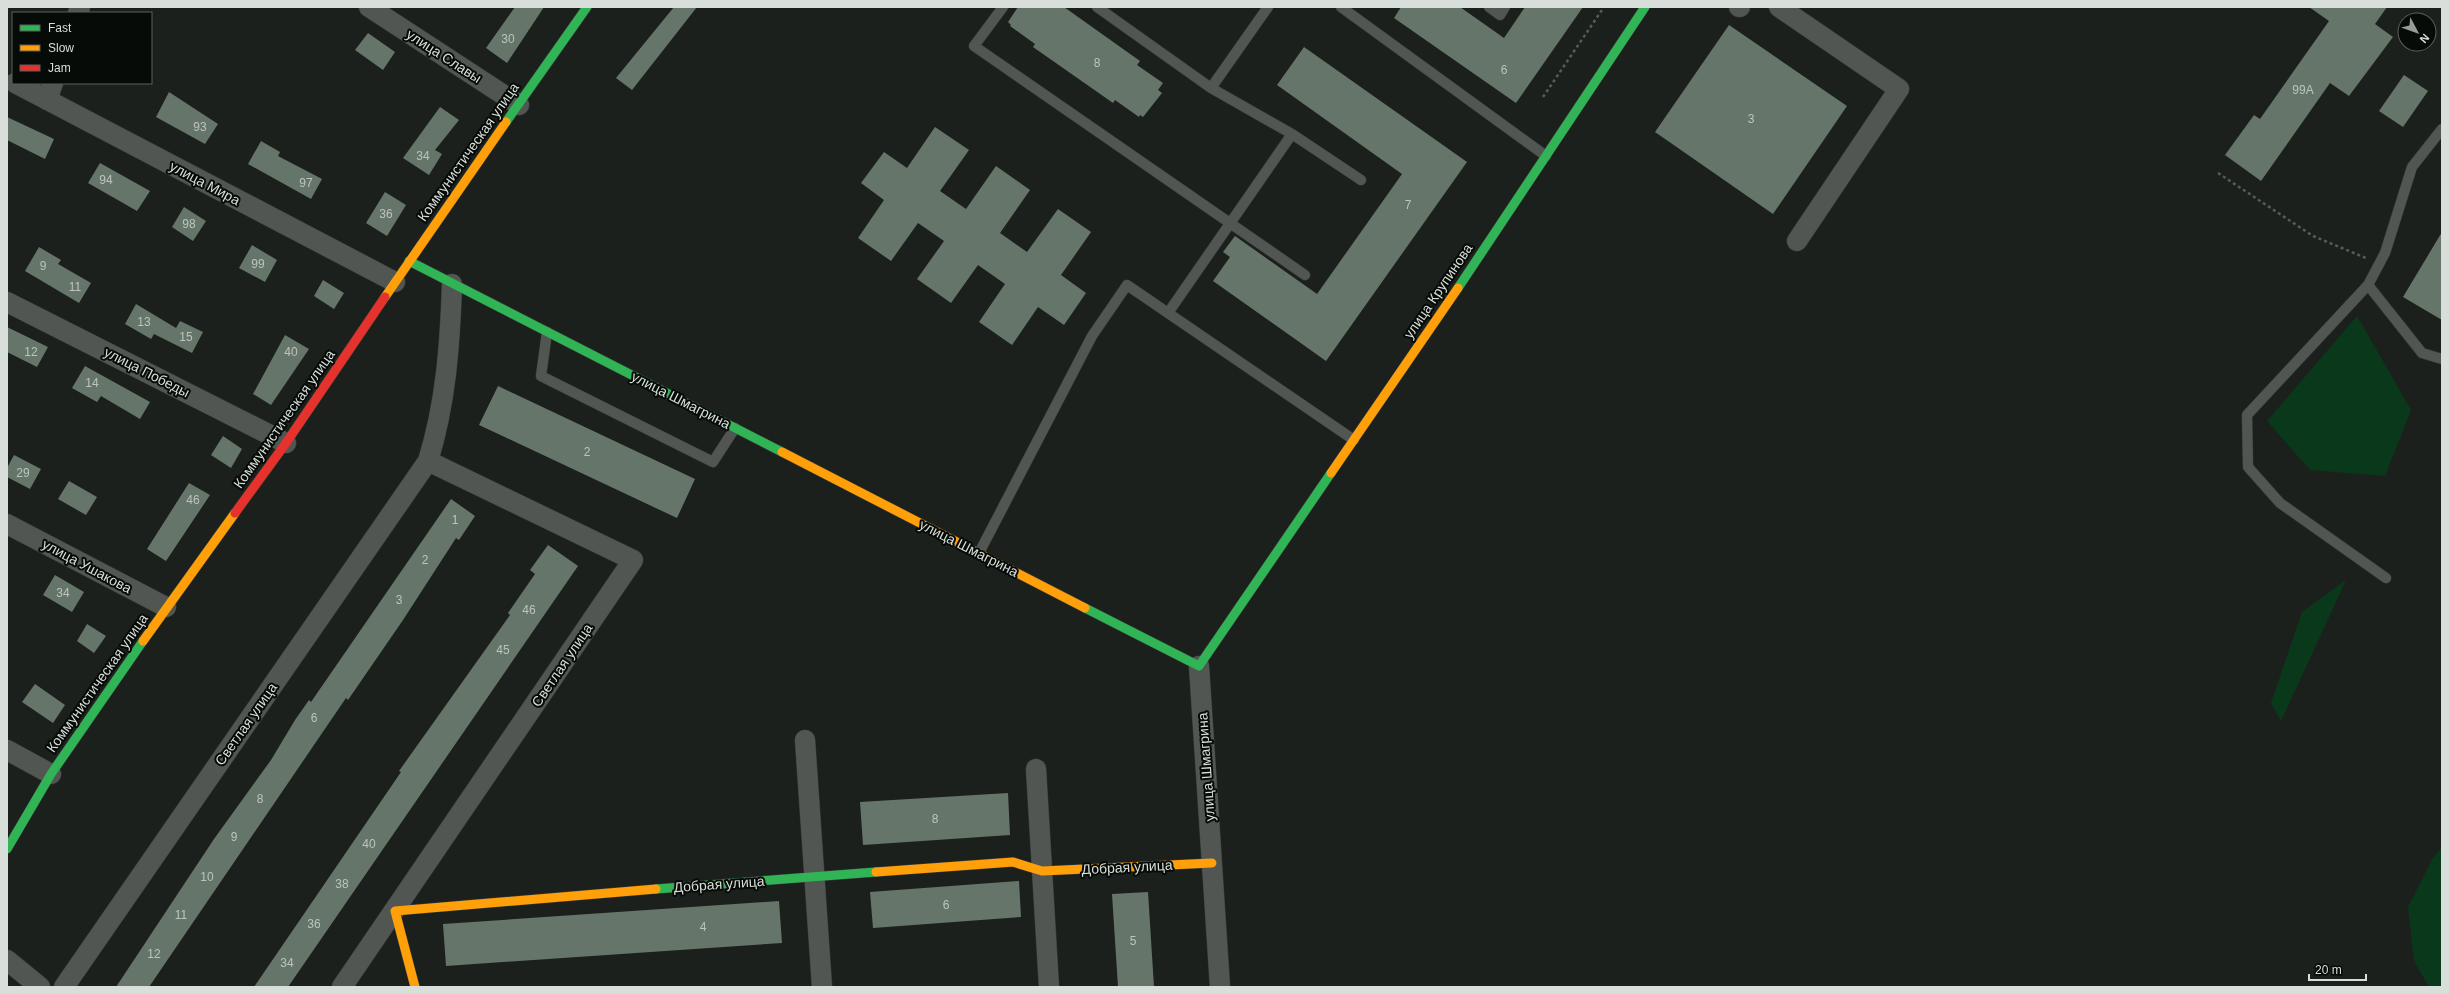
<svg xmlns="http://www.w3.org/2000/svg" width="2449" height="994" font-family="Arial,sans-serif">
<rect width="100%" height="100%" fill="#1c201d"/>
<path fill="#09391a" d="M2357,316L2411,410L2385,476L2310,470L2267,421Z
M2346,580L2281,721L2271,703L2302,612Z
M2442,847V987H2429L2414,961L2408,907L2433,858Z"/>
<path fill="#667569" d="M515,7H544L507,63L486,48Z
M674,7H697L632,90L616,78Z
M1018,7H1064L1140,61L1137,65L1163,83L1158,90L1162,93L1143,117L1140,115L1139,117L1115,100L1113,103L1033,47L1035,44L1010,26L1011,25L1008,22Z
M1401,7H1460L1504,38L1525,7H1583L1516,103L1394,18Z
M2309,7H2387L2375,24L2393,37L2349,96L2330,83L2261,181L2225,155L2254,115L2260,119L2329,21Z
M1729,25L1847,106L1773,214L1655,132Z
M368,33L395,52L383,70L355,50Z
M1304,47L1467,162L1326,361L1213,281L1230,257L1223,252L1235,236L1317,294L1402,174L1277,85Z
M2404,75L2428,91L2403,127L2379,111Z
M169,92L218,124L205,144L156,117Z
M440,107L459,120L435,150L442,154L429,175L403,158Z
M7,117L54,139L45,159L7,140Z
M935,127L969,150L940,191L966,209L996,166L1030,190L1000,233L1027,252L1058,209L1091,232L1061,275L1086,293L1064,325L1038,307L1012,345L979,322L1005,284L978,265L951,303L917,279L944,241L918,223L891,261L858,238L884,200L861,183L884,152L907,168Z
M261,141L280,152L278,156L322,179L311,199L248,164Z
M100,163L150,191L137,211L88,183Z
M385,192L406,205L387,236L366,223Z
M184,207L206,221L193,241L172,227Z
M2442,232V320L2403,297Z
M252,245L277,260L265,282L239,268Z
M39,247L61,260L58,264L91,283L79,303L25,271Z
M323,280L344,293L334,309L314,296Z
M136,304L176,328L180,321L203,332L192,353L154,334L151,339L125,324Z
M7,327L48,347L37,367L7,352Z
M285,335L309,349L271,405L253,394Z
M85,366L150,402L140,419L101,396L97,402L72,388Z
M498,386L695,479L677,518L479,425Z
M223,436L242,449L231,468L211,455Z
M14,455L41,469L30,489L7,477V468Z
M69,481L97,497L86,515L58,499Z
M189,483L210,495L166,561L147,549Z
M451,499L475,516L459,540L456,538L403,620L348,700L346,698L149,987H116L214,839L271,760L295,720L309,700L311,702Z
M548,545L578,566L288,987H254L401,772L399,771L510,615L508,613L535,574L530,570Z
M55,575L84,592L72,612L43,595Z
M87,624L106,636L94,653L77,641Z
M35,684L65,705L53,723L22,702Z
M1008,793L1010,835L863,845L860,802Z
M1019,881L1021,917L873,928L870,892Z
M1148,892L1154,987H1118L1112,894Z
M779,901L782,943L446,966L443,924Z"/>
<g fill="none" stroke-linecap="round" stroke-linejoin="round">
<defs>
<path id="lane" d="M1003,7L974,46L1305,275
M1097,7L1211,88
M1268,7L1211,88L1292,134L1168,313L1354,440
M1341,7L1546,156
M1489,7L1500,15L1505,7
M2442,129L2412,167L2385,253L2368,285L2422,353L2442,359
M1292,134L1361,180
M2368,285L2247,415L2248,467L2280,503L2386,578
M547,332L541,376L713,462L735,428
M979,553L1092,336L1127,285L1168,313"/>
<path id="street" d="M369,7L519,105
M1739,7H1740
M1779,7L1899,89L1797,241
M78,13L80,7
M15,83L395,282
M47,100L53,83
M7,302L286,443
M7,524L166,607
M1199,666L1220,987
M805,740L822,987
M7,750L51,774
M1036,769L1049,987
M7,960L40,987
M64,987L428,461C446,403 450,344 452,284
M342,987L633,560L428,461"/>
<path id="fast" d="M506,122L587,7
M409,261L782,452
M1458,288L1645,7
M1085,608L1199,666L1331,473
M7,849L51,774L143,641
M656,889L876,872"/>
<path id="slow" d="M385,297L506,122
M782,452L1085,608
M1331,473L1458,288
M143,641L235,513
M876,872L1013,862L1042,871L1212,863
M415,987L395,911L656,889"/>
<path id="jam" d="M235,513L286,443L385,297"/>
</defs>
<use href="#lane" stroke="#383c39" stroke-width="11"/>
<use href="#street" stroke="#383c39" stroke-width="21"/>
<use href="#fast" stroke="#383c39" stroke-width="10"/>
<use href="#slow" stroke="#383c39" stroke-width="10"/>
<use href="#jam" stroke="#383c39" stroke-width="10"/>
<path stroke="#585c59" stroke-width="2.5" stroke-dasharray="3 3" stroke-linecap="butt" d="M1543,97L1604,7
M2218,173L2313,236L2366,258"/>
<use href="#lane" stroke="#525653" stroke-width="10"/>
<use href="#street" stroke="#525653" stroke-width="20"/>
<use href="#fast" stroke="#30b455" stroke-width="9"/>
<use href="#slow" stroke="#ff9f0a" stroke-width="9"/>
<use href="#jam" stroke="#e5322d" stroke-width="9"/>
</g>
<g text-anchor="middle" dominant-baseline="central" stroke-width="4" stroke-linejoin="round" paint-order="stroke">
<g font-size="12" fill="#bcc4bd">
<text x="508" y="39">30</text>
<text x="1097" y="63">8</text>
<text x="1504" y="70">6</text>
<text x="2303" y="90">99А</text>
<text x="1751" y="119">3</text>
<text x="200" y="127">93</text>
<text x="423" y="156">34</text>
<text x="106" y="180">94</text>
<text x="306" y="183">97</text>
<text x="1408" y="205">7</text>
<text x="386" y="214">36</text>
<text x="189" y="224">98</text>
<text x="258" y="264">99</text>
<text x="43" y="266">9</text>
<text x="75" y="287">11</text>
<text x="144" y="322">13</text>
<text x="186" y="337">15</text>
<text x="31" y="352">12</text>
<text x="291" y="352">40</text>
<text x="92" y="383">14</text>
<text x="587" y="452">2</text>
<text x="23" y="473">29</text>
<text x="193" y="500">46</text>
<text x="455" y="520">1</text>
<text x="425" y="560">2</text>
<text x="63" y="593">34</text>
<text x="399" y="600">3</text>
<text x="529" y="610">46</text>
<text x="503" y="650">45</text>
<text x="314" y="718">6</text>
<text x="260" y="799">8</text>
<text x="935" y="819">8</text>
<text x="234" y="837">9</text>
<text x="369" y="844">40</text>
<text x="207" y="877">10</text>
<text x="342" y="884">38</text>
<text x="946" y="905">6</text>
<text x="181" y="915">11</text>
<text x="314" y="924">36</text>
<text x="703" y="927">4</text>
<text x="1133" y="941">5</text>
<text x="154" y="954">12</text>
<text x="287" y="963">34</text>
</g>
<g font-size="14" fill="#d8ded9" stroke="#070b08">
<text transform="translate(444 56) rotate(33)">улица Славы</text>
<text transform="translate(468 152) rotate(-55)">Коммунистическая улица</text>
<text transform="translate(205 183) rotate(28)">улица Мира</text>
<text transform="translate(1438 291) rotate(-56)">улица Крупинова</text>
<text transform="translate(147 372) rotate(27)">улица Победы</text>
<text transform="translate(681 400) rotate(27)">улица Шмагрина</text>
<text transform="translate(284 419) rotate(-55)">Коммунистическая улица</text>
<text transform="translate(969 548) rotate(27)">улица Шмагрина</text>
<text transform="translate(87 566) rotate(28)">улица Ушакова</text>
<text transform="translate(562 665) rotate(-56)">Светлая улица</text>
<text transform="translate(97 683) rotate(-55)">Коммунистическая улица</text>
<text transform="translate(246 724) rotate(-55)">Светлая улица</text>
<text transform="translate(1206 767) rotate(-94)">улица Шмагрина</text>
<text transform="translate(1127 867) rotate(-3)">Добрая улица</text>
<text transform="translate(719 884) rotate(-4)">Добрая улица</text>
</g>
</g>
<rect width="2449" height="994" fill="none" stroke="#d8ded9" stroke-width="16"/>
<rect x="12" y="12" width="140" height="72" fill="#070b08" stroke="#5b5f5c"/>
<rect x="20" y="25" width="20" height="6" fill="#30b455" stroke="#5b5f5c"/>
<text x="48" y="32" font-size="12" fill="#d8ded9">Fast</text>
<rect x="20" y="45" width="20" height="6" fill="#ff9f0a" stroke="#5b5f5c"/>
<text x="48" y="52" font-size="12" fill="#d8ded9">Slow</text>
<rect x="20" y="65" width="20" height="6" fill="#e5322d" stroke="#5b5f5c"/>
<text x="48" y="72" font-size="12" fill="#d8ded9">Jam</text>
<g transform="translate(2417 32) rotate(131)"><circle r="19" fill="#070b08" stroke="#5b5f5c"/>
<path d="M0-3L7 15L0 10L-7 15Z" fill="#969c97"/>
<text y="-6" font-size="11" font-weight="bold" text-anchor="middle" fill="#d8ded9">N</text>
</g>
<path d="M2309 974v6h57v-6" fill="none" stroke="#d8ded9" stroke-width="2"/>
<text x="2315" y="974" font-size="12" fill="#d8ded9" stroke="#070b08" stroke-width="3" paint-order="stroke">20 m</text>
</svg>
